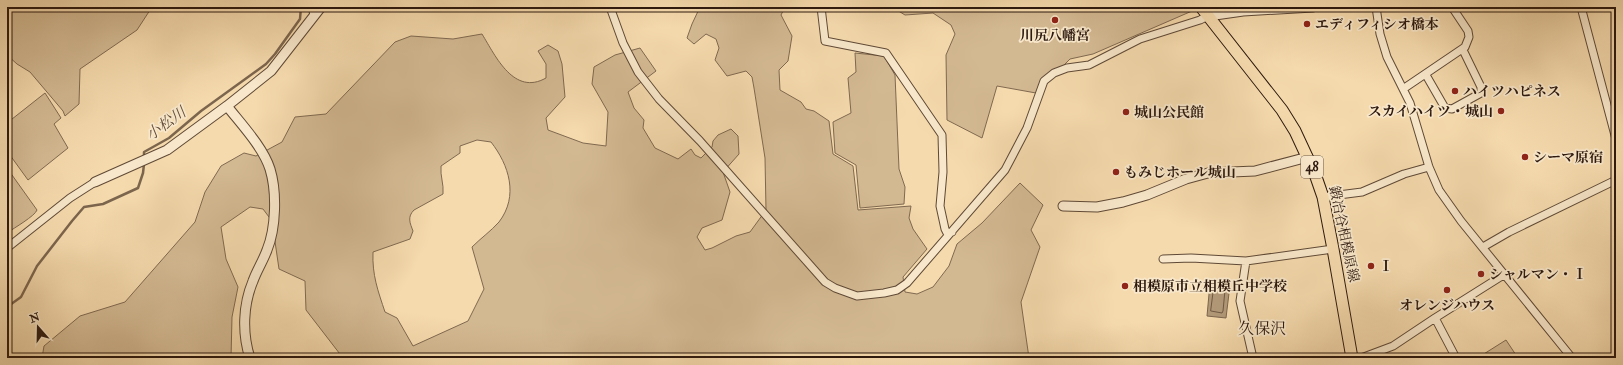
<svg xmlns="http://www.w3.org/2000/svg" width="1623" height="365" font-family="'IM FELL Double Pica','Noto Serif JP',serif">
<rect width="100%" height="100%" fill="#f5daad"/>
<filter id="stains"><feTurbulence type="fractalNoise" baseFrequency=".005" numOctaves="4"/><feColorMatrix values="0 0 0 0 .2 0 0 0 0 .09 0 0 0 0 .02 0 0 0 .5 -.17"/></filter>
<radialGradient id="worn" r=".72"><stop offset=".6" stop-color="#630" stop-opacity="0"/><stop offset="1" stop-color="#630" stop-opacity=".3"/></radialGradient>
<path fill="#d3b992" stroke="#806950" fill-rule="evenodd" d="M7,7H152L137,30L80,69L79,104L65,116L63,111L30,72L17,64L7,55Z
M700,7H785L781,15L792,36L788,61L779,70L780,90L801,102L806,109L814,111L829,121L833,154L853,166L858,210L911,206L909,218L913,229L927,249L903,277L905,292L917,294L933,287L949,266L957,244L982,223L1020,183L1043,205L1031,230L1040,247L1021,302L1029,358H343L306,310L305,281L279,269L272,221L263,209L250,207L221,227L226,259L238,287L232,317L231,358H42L44,346L80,316L125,302L195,222L205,192L221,166L244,153L256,156L282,142L295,117L326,114L395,42L411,36L453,39L482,34C496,57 514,96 546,78V64L538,51L548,45L558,51L562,64L565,97L546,118L548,130L583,143L606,146L608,112L592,84L594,67L615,55L640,48L656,71L628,92L634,108L644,120L643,128L655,148L678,159L691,149L695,155L701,158L712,147L713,141L718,135L731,129L738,136L739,154L723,172L730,192L722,220L702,228L697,237L705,250L712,248L736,236L750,232L766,210L765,158L754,88L752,77L746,71L727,76L715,60L719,48L716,39L706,34L694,44L687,38L692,24ZM477,140L491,142C509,165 519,196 499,222C491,231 481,238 472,247L484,289L468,321L413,346L397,318L385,312C378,291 372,275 373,252L410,239L413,231C410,223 407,217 414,210L443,194C444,184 440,176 441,166L460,153V146Z
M892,7H1190L1192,11L1093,54L1070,59L1036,93L997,86L982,138L947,120L946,55L955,34L951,25L933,13L905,15Z
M855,53L884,56L895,75L899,169L905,187L904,204L860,208L856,165L835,153L833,122L851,113L848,78L856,72Z
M45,93L61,118L54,124L68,148L28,180L7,151V123Z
M7,168L37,210C35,216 14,228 7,233Z
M1506,340L1518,358H1480L1479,357Z"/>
<path fill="#b19877" stroke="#7c654d" d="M1210,283L1230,285L1226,318L1207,316Z"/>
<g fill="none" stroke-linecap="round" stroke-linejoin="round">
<path stroke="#6f5843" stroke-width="1" d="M1214,288H1224L1225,290L1223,311L1222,313L1211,311Z"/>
<path stroke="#7c654d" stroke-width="2.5" d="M144,159V152L169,138L201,111L266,64L275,54L300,19L301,7
M7,307L21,297L37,266L72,221L84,207L103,204L138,188L143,173L144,164"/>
<defs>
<path id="minor" d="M312,7L314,15
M610,7L623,43L638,72L659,99L700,141L825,282L835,288L857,296L884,293L897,290L907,283L1005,170L1027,128L1044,81L1054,73L1067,68L1089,65L1140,39L1200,20L1208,16
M821,7L825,41L886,53L942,135L943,172L940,206L945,229L947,233L952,232
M1376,7L1380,34L1387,57L1410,103L1429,167L1439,190L1461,221L1572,358
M1581,7L1616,139
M1426,75L1445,108L1452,109L1481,93V87L1463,50
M1403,89L1465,47L1469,37L1468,31L1452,7
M1323,197L1362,192L1404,174L1429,167
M1483,247L1509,232L1616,180
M7,248L70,198L95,182
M1163,259L1191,258L1246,261
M1253,358L1240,301L1246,261L1333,249
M1361,358L1393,346L1435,318
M1456,358L1435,318L1505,274"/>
<path id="tertiary" d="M1208,16L1243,11L1313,7
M227,106C241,124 263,147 270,169C277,192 276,228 267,250C263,261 257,270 253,281C243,305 242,333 250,358
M95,182L167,150L227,106L271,71L321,7
M1063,206L1097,207L1123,202L1147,195L1186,179L1208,173L1255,171L1308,157"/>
<path id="primary" d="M1201,7L1282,110L1295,131L1315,174L1323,197L1333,249L1352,358"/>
</defs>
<use href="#minor" stroke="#5f4936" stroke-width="9"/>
<use href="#tertiary" stroke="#5f4936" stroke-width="11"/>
<use href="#primary" stroke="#2d190f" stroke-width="13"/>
<use href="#minor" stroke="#f8e7ca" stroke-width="7"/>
<use href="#tertiary" stroke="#f8e7ca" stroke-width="9"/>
<use href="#primary" stroke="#f5daad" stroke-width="11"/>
</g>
<g fill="#8f2418" stroke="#f8e7ca" stroke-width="1.5">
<circle cx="1055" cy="20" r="4"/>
<circle cx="1307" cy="24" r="4"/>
<circle cx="1455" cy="91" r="4"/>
<circle cx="1501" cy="111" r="4"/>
<circle cx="1126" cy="112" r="4"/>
<circle cx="1525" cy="157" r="4"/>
<circle cx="1116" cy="172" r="4"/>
<circle cx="1371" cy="266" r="4"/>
<circle cx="1481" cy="274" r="4"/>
<circle cx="1125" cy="286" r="4"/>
<circle cx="1447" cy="290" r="4"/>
</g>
<g text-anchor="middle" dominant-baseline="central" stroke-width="3.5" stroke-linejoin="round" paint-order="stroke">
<rect fill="#f8e7ca" stroke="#6a5747" stroke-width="1" x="1301" y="156" width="22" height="22" rx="3"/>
<g font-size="13" font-weight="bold" fill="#2d190f">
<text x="1312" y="167">48</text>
</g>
<g font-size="14" font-weight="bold" fill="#2d190f" stroke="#f8e7ca" text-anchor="start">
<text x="1315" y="24">エディフィシオ橋本</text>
<text x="1055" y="35" text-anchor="middle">川尻八幡宮</text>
<text x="1463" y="91">ハイツハピネス</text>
<text x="1493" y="111" text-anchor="end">スカイハイツ・城山</text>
<text x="1134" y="112">城山公民館</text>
<text x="1533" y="157">シーマ原宿</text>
<text x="1124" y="172">もみじホール城山</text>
<text x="1379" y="266">Ⅰ</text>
<text x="1489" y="274">シャルマン・Ⅰ</text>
<text x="1133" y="286">相模原市立相模丘中学校</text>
<text x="1447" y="305" text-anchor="middle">オレンジハウス</text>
</g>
<g font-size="14" fill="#2d190f" stroke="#f8e7ca">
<text transform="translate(1344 234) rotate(78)">鍛冶谷相模原線</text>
</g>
<g font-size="15" font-style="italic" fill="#624c39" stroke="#f8e7ca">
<text transform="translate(166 124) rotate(-36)">小松川</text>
</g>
<g font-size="16" fill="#2d190f" stroke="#f8e7ca">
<text x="1262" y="329">久保沢</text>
</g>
</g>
<rect width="1623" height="365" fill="none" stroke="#f5daad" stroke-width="24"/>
<rect x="8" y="8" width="1607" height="349" fill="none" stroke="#2d190f" stroke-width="2"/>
<rect x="12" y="12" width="1599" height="341" fill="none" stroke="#2d190f"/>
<g transform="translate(38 327) rotate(340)" stroke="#f8e7ca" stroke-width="3" paint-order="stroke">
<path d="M0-3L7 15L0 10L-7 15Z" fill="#2d190f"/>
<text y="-6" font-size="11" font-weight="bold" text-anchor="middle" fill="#2d190f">N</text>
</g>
<rect width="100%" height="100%" filter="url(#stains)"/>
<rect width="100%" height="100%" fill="url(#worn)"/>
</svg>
